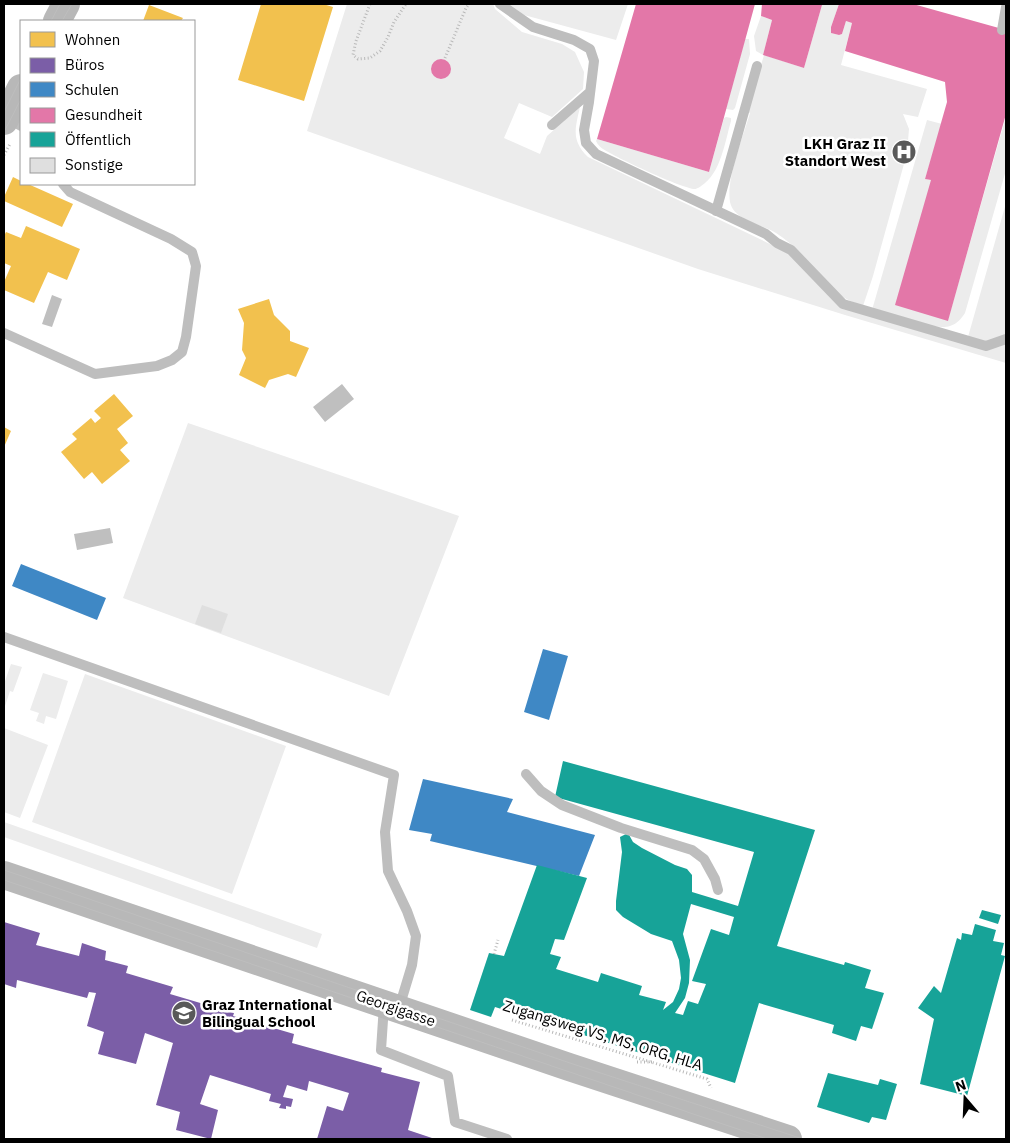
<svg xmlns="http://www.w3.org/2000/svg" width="1010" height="1143" font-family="'IBM Plex Sans',sans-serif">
<rect width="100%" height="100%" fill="#fff"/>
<path fill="#ececec" d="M347,4H493L495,9L522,32L562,44L575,52L584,72L583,89L552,117L519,103L504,138L540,154L547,136L580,107C575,129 571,140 588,157L791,254L833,298L984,349L1006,342V363L845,315L698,269L307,131Z
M509,4H628L616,40L524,15Z
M824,4H839L831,27V33L839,35L842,34L846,21L852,23L841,65L927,89L918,117L903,114L909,129L907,153L873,276L863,306C856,303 848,301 842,296C818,278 802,249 776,233C762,224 734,221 730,202C726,179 743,137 750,113L747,112L764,55L804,68L822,5Z
M761,16L772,20L763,55L756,51L754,36Z
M745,39H749L750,54L735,108L733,110L726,109Z
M726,117L731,118V121C725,141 721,174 701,186C700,187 696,189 695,189C683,189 615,157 603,149C600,147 598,145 596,141L597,139L709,172L724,118Z
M927,120L942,124L925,179L931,180L948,320L1005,120H1006V170L965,313C961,319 957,324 950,326C934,331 890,315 872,310Z
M1006,203V335L986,343L968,337Z
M188,423L459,516L389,696L123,598Z
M11,664L22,667L13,692L10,691L4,709V684Z
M43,673L68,681L56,719L46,716L44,724L36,721L39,713L30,710Z
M85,674L286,746L232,894L32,822Z
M4,728L48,745L20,818L4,812Z
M4,822L322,934L317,948L4,837Z"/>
<path fill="#bfbfbf" d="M52,295L62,299L52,327L42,324Z
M342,384L354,399L325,422L313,407Z
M110,528L113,543L77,550L74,534Z"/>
<path fill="#f2c14e" d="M261,4H323L333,7L304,101L238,80Z
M149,5L183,18L181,21H143Z
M13,177L21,181V184H28L73,204L62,227L4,201V197Z
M26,226L80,249L67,280L48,272L34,303L4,290V282L11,266L4,263V236L6,232L21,238Z
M269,299L274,315L290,331V341L309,348L296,377L288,374L269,380L265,388L239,375L246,358L242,350L244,323L238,309Z
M114,394L133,416L117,429L128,443L120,450L130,461L102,484L92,472L84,479L61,452L77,439L72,434L91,418L95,423L101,418L94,411Z
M4,427L11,431L4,447Z"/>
<path fill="#7b5ea7" d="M4,922L40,933L36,945L79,956L82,943L106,951L105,960L128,966L126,973L173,987L170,994L234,1013L233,1016L294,1034L292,1043L382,1068L381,1072L420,1082L408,1130L435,1139H317L327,1106L343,1111L349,1093L309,1081L307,1091L287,1085L283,1097L293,1099L291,1107L286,1106V1109L279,1108L281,1104L269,1101L271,1094L210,1075L200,1104L218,1110L211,1139L176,1130L180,1112L156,1105L173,1043L145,1033L136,1064L98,1054L104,1032L87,1026L96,993L89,992L87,998L17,980L16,988L4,984Z"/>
<path fill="#3f88c5" d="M21,564L106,598L97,620L12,586Z
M543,649L568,656L549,720L524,712Z
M423,779L513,799L507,812L595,835L579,876L430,841L432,834L409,830Z"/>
<path fill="#e377a8" d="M636,4H755L709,172L597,139Z
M762,4H824L822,5L804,68L763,55L772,20L761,16Z
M839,4H913L1006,30V114L948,321L895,305L931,180L925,179L947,102L945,82L845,51L852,23L846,21L842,34L839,35L831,33V27Z
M431 69a10 10 0 1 1 20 0a10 10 0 1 1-20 0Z"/>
<path fill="#17a398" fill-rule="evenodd" d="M563,761L815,830L777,946L844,965L845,962L871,970L865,988L884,993L872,1029L861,1026L856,1041L832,1033L834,1025L759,1003L735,1083L495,1007L491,1017L470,1010L489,953L504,956L537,865L587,878L564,940L555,939L550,954L561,957L556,969L598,982L601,973L642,986L639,995L666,1002L663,1010L673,1002L679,989L681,978L679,960L672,941L651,934L623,917L616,910V901L622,852L620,837L628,833L633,842L642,848L675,865L687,869L692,875V892L738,906L754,852L555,797ZM691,904L734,917L729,935L711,929L692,981L706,984L698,1004L688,1001L683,1015L675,1013L685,998L689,983L690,960L683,934Z
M982,910L1001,915L998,924L979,918Z
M975,924L996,930L993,941L1004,943L1001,955L1005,956L967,1096L920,1084L934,1019L918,1008L934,986L941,993L957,938L961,940L962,933L972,935Z
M828,1073L878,1085L880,1079L897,1084L886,1120L872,1117L869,1123L817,1107Z"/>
<path fill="#dfdfdf" d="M202,605L228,614L221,633L195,624Z"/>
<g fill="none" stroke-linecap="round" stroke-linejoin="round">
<path stroke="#b9b9b9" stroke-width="3" stroke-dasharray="1 2.5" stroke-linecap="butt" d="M370,4L356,41L353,55L358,59L370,58L380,51L388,37L394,22L406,4
M445,58L466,8L469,4
M4,155L10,144
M494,954L498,940
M512,1020L707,1079L711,1088
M637,1062H653"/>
<path stroke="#bebebe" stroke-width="10" d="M500,4L533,27L574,40L590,49L594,61L589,102L584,130L586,143L596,154L766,234L777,243L791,250L843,304L986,346L1006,339
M1002,30L1006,7
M7,118L21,126
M552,125L590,92
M716,211L757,66
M4,333L95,374L157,366L172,360L182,352L186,337L196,266L192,252L171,239L70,192L63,184
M4,637L394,775L385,832L388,871L407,911L416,936L412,965L399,1008
M526,774L541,791L562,805L621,828L692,850L704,859L715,879L718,890
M384,1005L381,1050L448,1076L455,1122L507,1139"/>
<path stroke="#b8b8b8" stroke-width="28" d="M57,21L66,4
M4,121L21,88
M4,875L569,1067L788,1139"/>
<path stroke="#bebebe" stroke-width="1" d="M51,21L60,4
M62,21L72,4
M4,112L21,78
M4,132L21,99
M4,870L570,1063L803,1139
M4,880L767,1139"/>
</g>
<defs>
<symbol id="hospital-disc" viewBox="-11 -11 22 22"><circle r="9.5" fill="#595959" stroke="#fff"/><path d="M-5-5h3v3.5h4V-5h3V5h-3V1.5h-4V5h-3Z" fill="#fff"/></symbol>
<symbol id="school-disc" viewBox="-11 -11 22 22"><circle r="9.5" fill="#595959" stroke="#fff"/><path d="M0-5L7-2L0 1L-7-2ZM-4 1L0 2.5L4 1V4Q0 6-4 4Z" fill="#fff"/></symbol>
</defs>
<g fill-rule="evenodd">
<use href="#hospital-disc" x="890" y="138" width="28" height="28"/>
<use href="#school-disc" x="170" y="999" width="28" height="28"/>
</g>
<g text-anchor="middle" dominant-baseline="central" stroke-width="5" stroke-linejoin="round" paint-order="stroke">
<g font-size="15" font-weight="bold" fill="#000" stroke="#fff" text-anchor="end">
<text x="886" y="143">LKH Graz II<tspan x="886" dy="17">Standort West</tspan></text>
<text x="202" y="1004" text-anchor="start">Graz International<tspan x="202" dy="17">Bilingual School</tspan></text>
</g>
<g font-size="15" fill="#000" stroke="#fff">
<text transform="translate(396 1008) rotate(19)">Georgigasse</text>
<text transform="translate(603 1035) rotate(17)">Zugangsweg VS, MS, ORG, HLA</text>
</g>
</g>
<rect width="1010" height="1143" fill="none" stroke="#000000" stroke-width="10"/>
<rect x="20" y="20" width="175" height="165" fill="#ffffff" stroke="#999999"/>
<rect x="30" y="32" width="25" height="15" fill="#f2c14e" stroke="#999999"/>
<text x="65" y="45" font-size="15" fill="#000000">Wohnen</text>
<rect x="30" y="58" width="25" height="15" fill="#7b5ea7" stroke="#999999"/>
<text x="65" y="70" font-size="15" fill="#000000">Büros</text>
<rect x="30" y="82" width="25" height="15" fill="#3f88c5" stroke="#999999"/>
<text x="65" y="95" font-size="15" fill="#000000">Schulen</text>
<rect x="30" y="108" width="25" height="15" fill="#e377a8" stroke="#999999"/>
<text x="65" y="120" font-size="15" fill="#000000">Gesundheit</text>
<rect x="30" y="132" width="25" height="15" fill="#17a398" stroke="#999999"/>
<text x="65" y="145" font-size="15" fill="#000000">Öffentlich</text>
<rect x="30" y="158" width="25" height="15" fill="#dfdfdf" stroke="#999999"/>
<text x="65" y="170" font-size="15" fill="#000000">Sonstige</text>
<g transform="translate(965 1098) rotate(341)" stroke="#ffffff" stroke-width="4" paint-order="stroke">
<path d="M0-4L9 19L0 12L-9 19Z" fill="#000000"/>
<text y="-8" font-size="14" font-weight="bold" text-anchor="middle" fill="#000000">N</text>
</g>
</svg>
